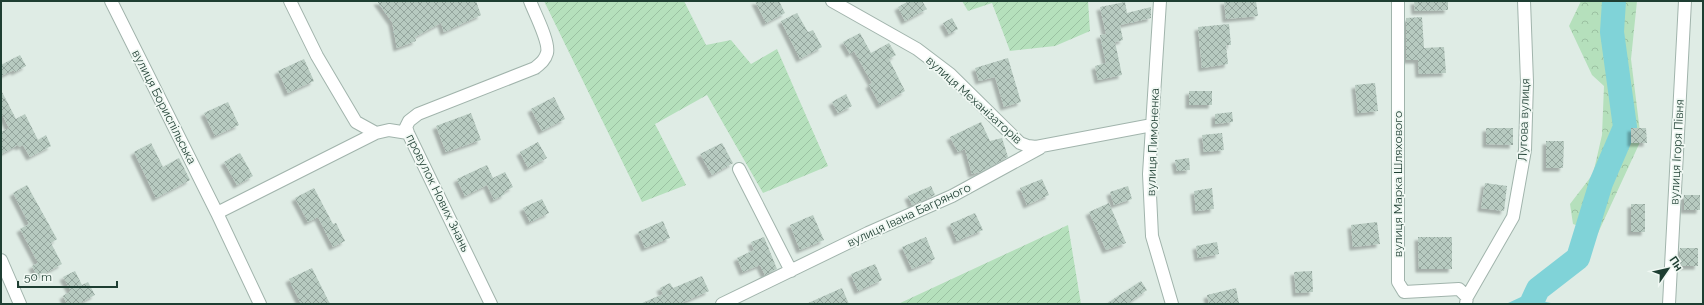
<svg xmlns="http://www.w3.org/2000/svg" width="1704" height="305" font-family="Raleway,sans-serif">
<defs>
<pattern id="forest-crowns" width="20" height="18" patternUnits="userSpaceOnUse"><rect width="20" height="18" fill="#b5e0bc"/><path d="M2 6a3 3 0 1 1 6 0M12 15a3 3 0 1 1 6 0" fill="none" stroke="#9bc1a2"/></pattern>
<pattern id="garden-furrows" width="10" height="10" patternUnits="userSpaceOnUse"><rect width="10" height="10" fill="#b5e0bc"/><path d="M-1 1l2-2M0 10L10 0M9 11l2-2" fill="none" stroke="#9bc1a2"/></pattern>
<pattern id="water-waves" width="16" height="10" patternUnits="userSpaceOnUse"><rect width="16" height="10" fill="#80d3d8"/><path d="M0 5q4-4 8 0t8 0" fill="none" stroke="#68adb0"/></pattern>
<pattern id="building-cross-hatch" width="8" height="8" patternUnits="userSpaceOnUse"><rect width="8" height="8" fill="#b7cac0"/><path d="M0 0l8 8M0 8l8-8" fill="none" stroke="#94a59d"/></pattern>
<filter id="shadow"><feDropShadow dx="-3.5" dy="3.5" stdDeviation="1" flood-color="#0004"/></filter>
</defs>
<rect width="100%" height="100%" fill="#dfece5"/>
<path fill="url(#forest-crowns)" d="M1581,1H1637L1631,59L1641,140L1598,233L1573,224L1570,204L1593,174L1602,135L1604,86L1592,75L1569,26Z"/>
<path fill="url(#garden-furrows)" d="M544,1H684L706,45L731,40L751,64L777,49L828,166L763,193L707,95L655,124L686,185L642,202Z
M962,1H1088L1090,31L1055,46L1010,51L992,3L968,11Z
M1068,225L1081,304H898Z"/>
<path fill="url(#water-waves)" d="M1521,297L1556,304H1506Z"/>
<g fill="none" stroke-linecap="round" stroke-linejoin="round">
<path stroke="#80d3d8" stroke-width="24" d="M1531,304L1538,289L1578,258L1601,183L1625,127L1612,32L1614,1"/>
</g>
<path fill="url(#building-cross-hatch)" filter="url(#shadow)" d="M377,1H476L481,15L444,32L441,23L415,37L416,41L397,48L392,22Z
M755,1H779L785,13L766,23Z
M909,1H922L927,9L905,21L898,7Z
M1224,1H1256L1258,16L1226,19Z
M1414,1H1448V10L1415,11Z
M1125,2L1127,13L1151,7V18L1120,25L1123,40L1115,42L1122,75L1098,80L1095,66L1106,63L1100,35L1106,34L1100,7Z
M797,13L808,32L813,30L822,47L800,59L781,21Z
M1422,17L1424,48L1444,47L1446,73L1419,74L1418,60H1406V18Z
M952,18L958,29L949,34L943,23Z
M1229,24L1231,45H1226L1228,64L1202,68L1198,27Z
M860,33L871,53L889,43L896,55L889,59L905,91L880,105L869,85L872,83L854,51L850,54L843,42Z
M20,55L26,66L15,72L14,70L1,76V65Z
M1008,58L1021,102L1004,107L995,77L979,81L975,68Z
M304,59L314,81L288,93L278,71Z
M1375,83L1378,111L1358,113L1355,85Z
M1,90L16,119L25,114L38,140L46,135L51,146L30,157L23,145L19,147L18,145L1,154V132L9,128L1,112Z
M1189,91H1212V105H1189Z
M846,94L852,106L838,113L832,102Z
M554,97L565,119L542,131L531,109Z
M228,102L239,125L215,136L204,113Z
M1232,112L1233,122L1215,124V114Z
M471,113L481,140L446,152L436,126Z
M981,122L990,141L1002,138L1008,157L980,172L972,174L965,149L958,152L950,137Z
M1486,128H1513V145L1486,144Z
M1631,128H1646L1647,143H1631Z
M1222,133L1224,150L1204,152L1202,135Z
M1546,141H1564L1563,168H1546Z
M538,142L547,158L528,168L520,152Z
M151,143L163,167L179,158L190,180L156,198L134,152Z
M722,143L733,163L712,175L700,154Z
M240,153L253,176L237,185L224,162Z
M1189,158L1190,170L1177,171L1175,160Z
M487,165L493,178L505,172L513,187L504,192L505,194L494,200L487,185L465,196L457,179Z
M1042,179L1049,195L1027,205L1020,188Z
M1485,183L1507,186L1504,211L1481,208Z
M27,185L57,239L51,243L62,264L38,277L32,266L38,263L20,229L29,224L13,193Z
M931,186L935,195L912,205L908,196Z
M1128,186L1132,199L1114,205L1110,192Z
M314,188L333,224L336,223L345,241L333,247L318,217L308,222L295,198Z
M1212,188L1214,209L1196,211L1194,191Z
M1684,195H1700V210H1684Z
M542,199L549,213L530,222L523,208Z
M1109,203L1126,243L1106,250L1089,212Z
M1631,204H1645V232H1631Z
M975,213L983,230L957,241L950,224Z
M813,215L824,240L800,250L790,225Z
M663,221L670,238L645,248L638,232Z
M1377,222L1380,244L1353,247L1351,225Z
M764,237L777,269L765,275L760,265L743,272L737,258L754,250L751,242Z
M926,237L935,259L912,269L902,247Z
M1418,237H1452V269H1419Z
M1217,242L1219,254L1198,258L1196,246Z
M1680,248H1698V266H1680Z
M875,264L882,280L858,291L851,274Z
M312,268L330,304H301L289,279Z
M75,271L82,285L88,282L95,295L78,304H67L63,296L71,291L63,277Z
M1312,271L1313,292L1296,293L1294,272Z
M702,276L709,291L679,304H640L663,294L660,288L670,283L673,288Z
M1141,281L1147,290L1127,304H1106Z
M842,288L849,304H806Z
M1236,288L1239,303L1209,304L1207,295Z"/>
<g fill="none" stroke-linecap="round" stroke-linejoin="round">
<defs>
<path id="minor" d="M111,1L217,213L260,304
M290,1L317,56L356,122L376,133L389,130L408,133
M832,1L917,49L950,74L1020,143L1028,146L1036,147L1152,125
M1160,1L1149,174L1152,236L1172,304
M1398,1V282L1404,292L1459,289L1467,297L1466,304
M739,169L791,271
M217,213L376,133
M1,260L20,304
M1467,297L1513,217L1525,150L1527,82L1524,1
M491,304L408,133L406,127L409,121L418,114L535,68C541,63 545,60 547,53C550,42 534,12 530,1
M722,304L868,233L952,196L1040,148
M1669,304L1685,1"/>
</defs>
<use href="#minor" stroke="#a1b4ac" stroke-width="14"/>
<use href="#minor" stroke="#fff" stroke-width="12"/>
</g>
<g text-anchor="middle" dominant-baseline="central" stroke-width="3.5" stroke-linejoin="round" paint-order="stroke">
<g font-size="12" fill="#1e3e32" stroke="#f0f8f3">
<text transform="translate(974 100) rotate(42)">вулиця Механізаторів</text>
<text transform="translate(164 107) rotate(63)">вулиця Бориспільська</text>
<text transform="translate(1524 120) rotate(-88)">Лугова вулиця</text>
<text transform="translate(1153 142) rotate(-88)">вулиця Пимоненка</text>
<text transform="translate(1677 152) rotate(-87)">вулиця Ігоря Півня</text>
<text transform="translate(1398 184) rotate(-90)">вулиця Марка Шляхового</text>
<text transform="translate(438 193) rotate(64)">провулок Нових Знань</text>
<text transform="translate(909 215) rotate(-25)">вулиця Івана Багряного</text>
</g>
</g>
<rect width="1704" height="305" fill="none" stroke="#1e3e32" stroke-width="4"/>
<g transform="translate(1668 269) rotate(56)" stroke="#f0f8f3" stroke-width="3" paint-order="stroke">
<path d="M0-3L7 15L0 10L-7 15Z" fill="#1e3e32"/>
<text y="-6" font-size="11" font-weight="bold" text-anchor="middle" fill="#1e3e32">Пн</text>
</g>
<path d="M18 281v6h99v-6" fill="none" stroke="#1e3e32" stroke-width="2"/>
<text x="24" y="281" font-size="12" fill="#1e3e32" stroke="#f0f8f3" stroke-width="3" paint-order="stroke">50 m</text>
</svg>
